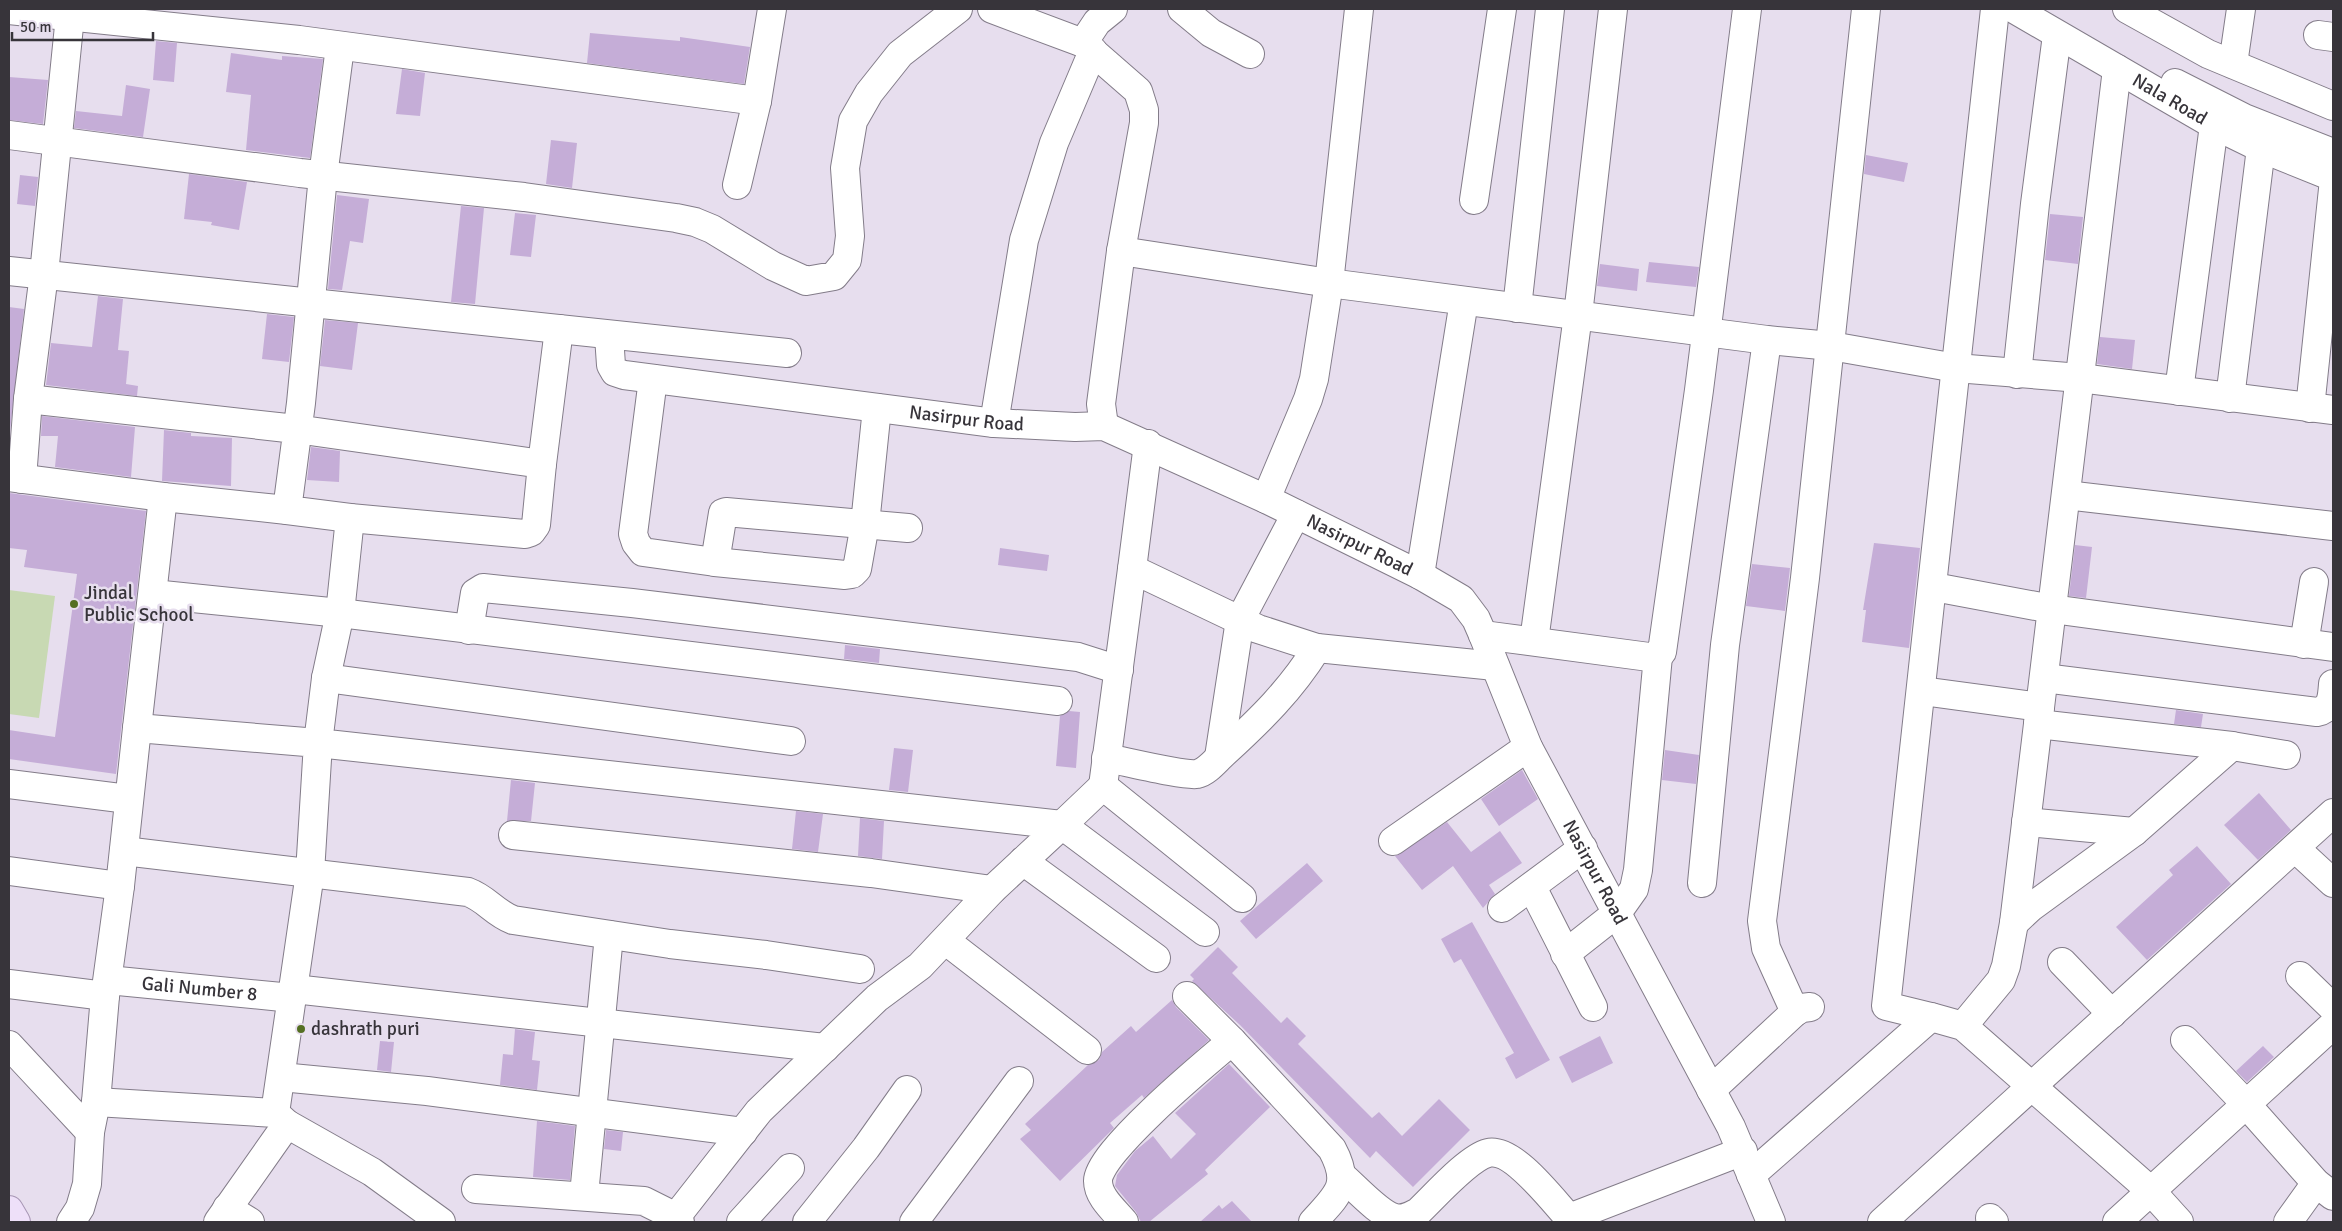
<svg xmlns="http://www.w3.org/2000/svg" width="2342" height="1231" font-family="Signika,sans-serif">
<rect width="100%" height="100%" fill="#e7deee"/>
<path fill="#c8d9b3" d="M9,590L55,596L39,718L9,714Z"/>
<path fill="#c5add7" d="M590,33L680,41V37L750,47L744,84L587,63Z
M156,41L177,43L174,82L153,80Z
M231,53L282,60V56L323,59L310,158L246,150L251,95L226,92Z
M402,69L425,73L420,116L396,114Z
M9,77L48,80L43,124L9,120Z
M126,85L150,89L143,137L74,128L76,111L122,116Z
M551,140L577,143L572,188L546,184Z
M1866,155L1908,163L1904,182L1864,174Z
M189,174L247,182L239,230L211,225L212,222L184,219Z
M20,175L38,177L35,206L17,204Z
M337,195L369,199L363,243L350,241L342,290L328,289Z
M461,206L484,208L475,304L451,302Z
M515,213L536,215L531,257L510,255Z
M2050,214L2083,217L2078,264L2045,260Z
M1649,262L1699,267L1696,287L1646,282Z
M1600,264L1639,269L1637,291L1597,286Z
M98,296L123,299L118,350L129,351L126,384L138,386L137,396L46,385L51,343L92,347Z
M9,307L24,309L10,431H9Z
M267,314L294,317L289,362L262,359Z
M325,320L358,323L352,370L320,366Z
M2100,337L2135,340L2132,369L2097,364Z
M42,416L135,427L131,477L55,467L58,436H41Z
M164,430L191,433V436L232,438L231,486L162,481Z
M311,447L340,451L339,482L307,480Z
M9,493L146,511L116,774L9,759V730L55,737L77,574L24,567L27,550L9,548Z
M1874,543L1920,548L1909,648L1862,642L1866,610H1863Z
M2075,545L2092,547L2086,598L2069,596Z
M1000,548L1049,555L1047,571L998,565Z
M1752,564L1790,568L1785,611L1746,606Z
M845,645L880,649L879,663L844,659Z
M2176,710L2203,714L2201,727L2174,724Z
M1069,711L1080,712L1076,768L1056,766L1060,716Z
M894,748L913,750L908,792L889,790Z
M1665,750L1699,755L1696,784L1662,780Z
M1522,770L1538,799L1499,826L1481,799Z
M511,780L535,783L531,821H507Z
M2259,793L2291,830L2258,860L2224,825Z
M796,811L823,814L818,852L792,849Z
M860,818L884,821L882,859L858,856Z
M1447,822L1471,852L1500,831L1522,863L1489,885L1495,894L1483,908L1453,866L1422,890L1395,856Z
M2197,846L2231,884L2147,960L2116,927L2173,875L2169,870Z
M1307,863L1323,881L1256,939L1240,921Z
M1472,922L1550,1060L1516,1079L1505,1058L1514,1053L1461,959L1454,963L1441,939Z
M1218,947L1238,967L1232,973L1281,1023L1287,1017L1306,1036L1298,1044L1372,1118L1379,1112L1402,1136L1439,1099L1470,1130L1413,1187L1376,1151L1370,1158L1240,1025L1192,981L1194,979L1190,975Z
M1172,1000L1176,1007L1209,1040L1144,1098L1142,1095L1110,1123L1114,1128L1060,1181L1020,1139L1031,1130L1025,1124L1088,1065L1099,1060L1102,1052L1131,1026L1136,1032Z
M515,1029L535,1032L532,1060L540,1061L537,1090L500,1085L503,1054L513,1055Z
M1600,1036L1613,1063L1572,1083L1559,1057Z
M380,1041L394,1042L391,1072L377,1070Z
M2263,1046L2274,1057L2247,1082L2236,1071Z
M1229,1064L1270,1107L1205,1170L1208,1174L1149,1222H1141L1136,1212L1115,1186L1117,1175L1135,1151L1153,1136L1171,1159L1196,1134L1175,1113Z
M537,1121L575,1126L570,1180L533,1177Z
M606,1130L623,1132L621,1151L604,1149Z
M1232,1201L1252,1222H1200L1219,1205L1222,1209Z"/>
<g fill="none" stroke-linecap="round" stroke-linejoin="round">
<defs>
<g id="minor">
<path d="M992,9L1083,43L1138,91L1144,110V123L1121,251L1101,404L1104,426"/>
<path d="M1182,9L1211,33L1250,54"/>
<path id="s1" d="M2014,9L2214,125L2261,148L2333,177"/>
<path d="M2127,9L2208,54L2333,106"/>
<path d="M9,10L299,40L757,101"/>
<path d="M2318,35L2333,37"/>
<path d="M1083,43L1097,22L1113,9"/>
<path d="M2233,64L2241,9"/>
<path d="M2175,83L2244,118L2333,153"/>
<path d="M9,135L300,173L524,197L676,218L695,222L712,229L773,266L806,281L834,276L847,260L850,236L845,168L853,121L869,93L900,54L958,9"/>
<path d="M737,185L757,101L772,9"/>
<path d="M1474,200L1502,9"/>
<path d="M1121,251L1329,283L1767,340L1831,346L1956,368L2080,378L2333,410"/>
<path d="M9,271L787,353"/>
<path d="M1517,308L1550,9"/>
<path id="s2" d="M609,336L611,365L615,372L624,375L994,423L1075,427L1104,426L1266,499L1420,575L1461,599L1476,619L1483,635L1528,747L1731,1127L1771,1222"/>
<path d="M2017,374L2035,204L2057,35"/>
<path d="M653,379L633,534L636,543L643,552L715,562L845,575L852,574L857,569L865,524L877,408"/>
<path d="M2179,391L2214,125"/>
<path d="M2230,398L2261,148"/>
<path d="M28,399L296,429L542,464L536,525L531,532L525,534L350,518L287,510L301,403L323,176L340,47"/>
<path d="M2310,408L2333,189"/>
<path d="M994,423L1024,240L1054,143L1093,51"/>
<path d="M542,464L559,329"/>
<path d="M9,477L163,497L287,510"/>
<path d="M22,479L28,399L44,274L70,16"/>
<path d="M2066,495L2333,526"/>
<path d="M1266,499L1308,399L1314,379L1329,283L1359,9"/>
<path d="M350,518L340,613L326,678L318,743L1062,825L992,890L920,966L877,998L759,1111L672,1222"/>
<path d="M715,562L723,513L726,512L908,528"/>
<path d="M1132,569L1148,444"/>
<path d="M1420,575L1464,301"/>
<path d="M1934,587L2052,609L2333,647"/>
<path d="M153,594L340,613L1058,701"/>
<path d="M469,630L475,593L483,588L632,603L1078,657L1119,670"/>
<path d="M1483,635L1649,657L1658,656L1662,652L1699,390L1747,9"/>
<path d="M1534,641L1578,315L1613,9"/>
<path d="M2304,644L2314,582"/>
<path d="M326,678L791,741"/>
<path d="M2044,678L2317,712C2332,709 2332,697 2333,684"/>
<path d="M1922,691L2040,707"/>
<path d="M2038,724L2232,746L2286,755"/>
<path d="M137,728L163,497"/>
<path d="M1219,757L1240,620L1296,514"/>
<path d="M1106,758C1124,761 1183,776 1197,774C1207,772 1216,760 1224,753C1261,719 1290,691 1317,648"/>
<path d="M9,784L128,799"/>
<path d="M1103,786L1132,569L1258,629L1317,648L1495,666"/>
<path d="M2026,822L2134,832"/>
<path d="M513,835L871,873L992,890"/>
<path d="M1393,841L1528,747"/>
<path d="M2295,848L2333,883"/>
<path d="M124,851L468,892C487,899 493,912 513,920L670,944L766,955L860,969"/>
<path d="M1023,861L1156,958"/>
<path d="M9,871L120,886"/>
<path d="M1702,883L1725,645L1767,340"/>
<path d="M1532,887L1593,1007"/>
<path d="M1502,908L1583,848"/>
<path d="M2014,923L2030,908L2134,832L2232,746"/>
<path d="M1205,932L1062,825L1103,786L1242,898"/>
<path d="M946,941L1087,1050"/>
<path d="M1565,954L1617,913L1634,889L1638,870L1658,656"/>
<path d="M2062,962L2112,1014"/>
<path d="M2300,976L2333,1008"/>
<path id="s3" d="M108,980L292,998"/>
<path d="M9,984L105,996"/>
<path d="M294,989L825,1048"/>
<path d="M1187,996L1232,1041L1332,1149C1352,1186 1337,1195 1313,1222"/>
<path d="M1795,1012L1766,948L1762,921L1805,578L1866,9"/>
<path d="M1931,1017L1886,1006L1995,9"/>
<path d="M1963,1026L2001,980L2006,966L2014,923L2117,69"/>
<path d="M2185,1040L2246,1104L2316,1183L2333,1196"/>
<path d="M9,1045L90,1132"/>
<path d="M281,1077L427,1091L743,1132"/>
<path d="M1711,1090L1795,1012L1802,1008L1810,1007"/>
<path d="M96,1102L275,1113"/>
<path d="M1751,1175L1931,1017L1963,1026L2151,1191L2179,1222"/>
<path d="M1342,1176C1355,1187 1380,1215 1395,1218C1404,1220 1410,1216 1418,1212C1434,1197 1468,1158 1488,1153C1513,1147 1553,1201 1569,1218"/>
<path d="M476,1189L644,1201L676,1217L680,1222"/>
<path d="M584,1195L609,935"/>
<path d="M227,1208L250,1222"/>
<path d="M1990,1218L1994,1222"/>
<path d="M71,1222L80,1208L87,1184L90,1132L96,1102L105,996L120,886L137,728L318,743L310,873L275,1113L287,1124L372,1172L441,1222"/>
<path d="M218,1222L287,1124"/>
<path d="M741,1222L790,1168"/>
<path d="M807,1222L866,1148L907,1090"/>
<path d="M914,1222L1019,1081"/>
<path d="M1124,1222C1114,1210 1098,1197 1098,1181C1097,1153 1207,1062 1232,1041"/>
<path d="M1572,1222L1569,1218L1743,1151"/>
<path d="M1882,1222L2333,813"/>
<path d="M2117,1222L2333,1025"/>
<path d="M2288,1222L2316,1183"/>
</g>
<path id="major" d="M9,1210L16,1222"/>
</defs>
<use href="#minor" stroke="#837c89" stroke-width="30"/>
<use href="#major" stroke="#a796b4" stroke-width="30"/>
<use href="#minor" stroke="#fff" stroke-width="28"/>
<use href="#major" stroke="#eee0f9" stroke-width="28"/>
</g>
<g fill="#546f22" stroke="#e7deee" stroke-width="2">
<circle cx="74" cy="604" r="5"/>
<circle cx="301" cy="1029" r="5"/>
</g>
<g text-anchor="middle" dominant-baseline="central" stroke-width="5" stroke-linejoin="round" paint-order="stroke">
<g font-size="19" fill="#37343a" stroke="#e7deee">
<text stroke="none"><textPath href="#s1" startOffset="180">Nala Road</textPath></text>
<text stroke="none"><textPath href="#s2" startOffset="392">Nasirpur Road</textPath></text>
<text stroke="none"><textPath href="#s2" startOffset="812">Nasirpur Road</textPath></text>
<text stroke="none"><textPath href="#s2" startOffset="1232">Nasirpur Road</textPath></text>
<text stroke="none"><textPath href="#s3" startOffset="92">Gali Number 8</textPath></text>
</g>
<g font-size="19" fill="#37343a" stroke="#e7deee" text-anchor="start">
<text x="84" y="593">Jindal<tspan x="84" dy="22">Public School</tspan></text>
<text x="311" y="1029">dashrath puri</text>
</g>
</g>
<rect width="2342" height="1231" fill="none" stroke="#37343a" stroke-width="20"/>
<path d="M12 32v8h141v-8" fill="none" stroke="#37343a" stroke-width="2.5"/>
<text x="20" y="32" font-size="15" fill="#37343a" stroke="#e7deee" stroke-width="4" paint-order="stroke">50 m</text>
</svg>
